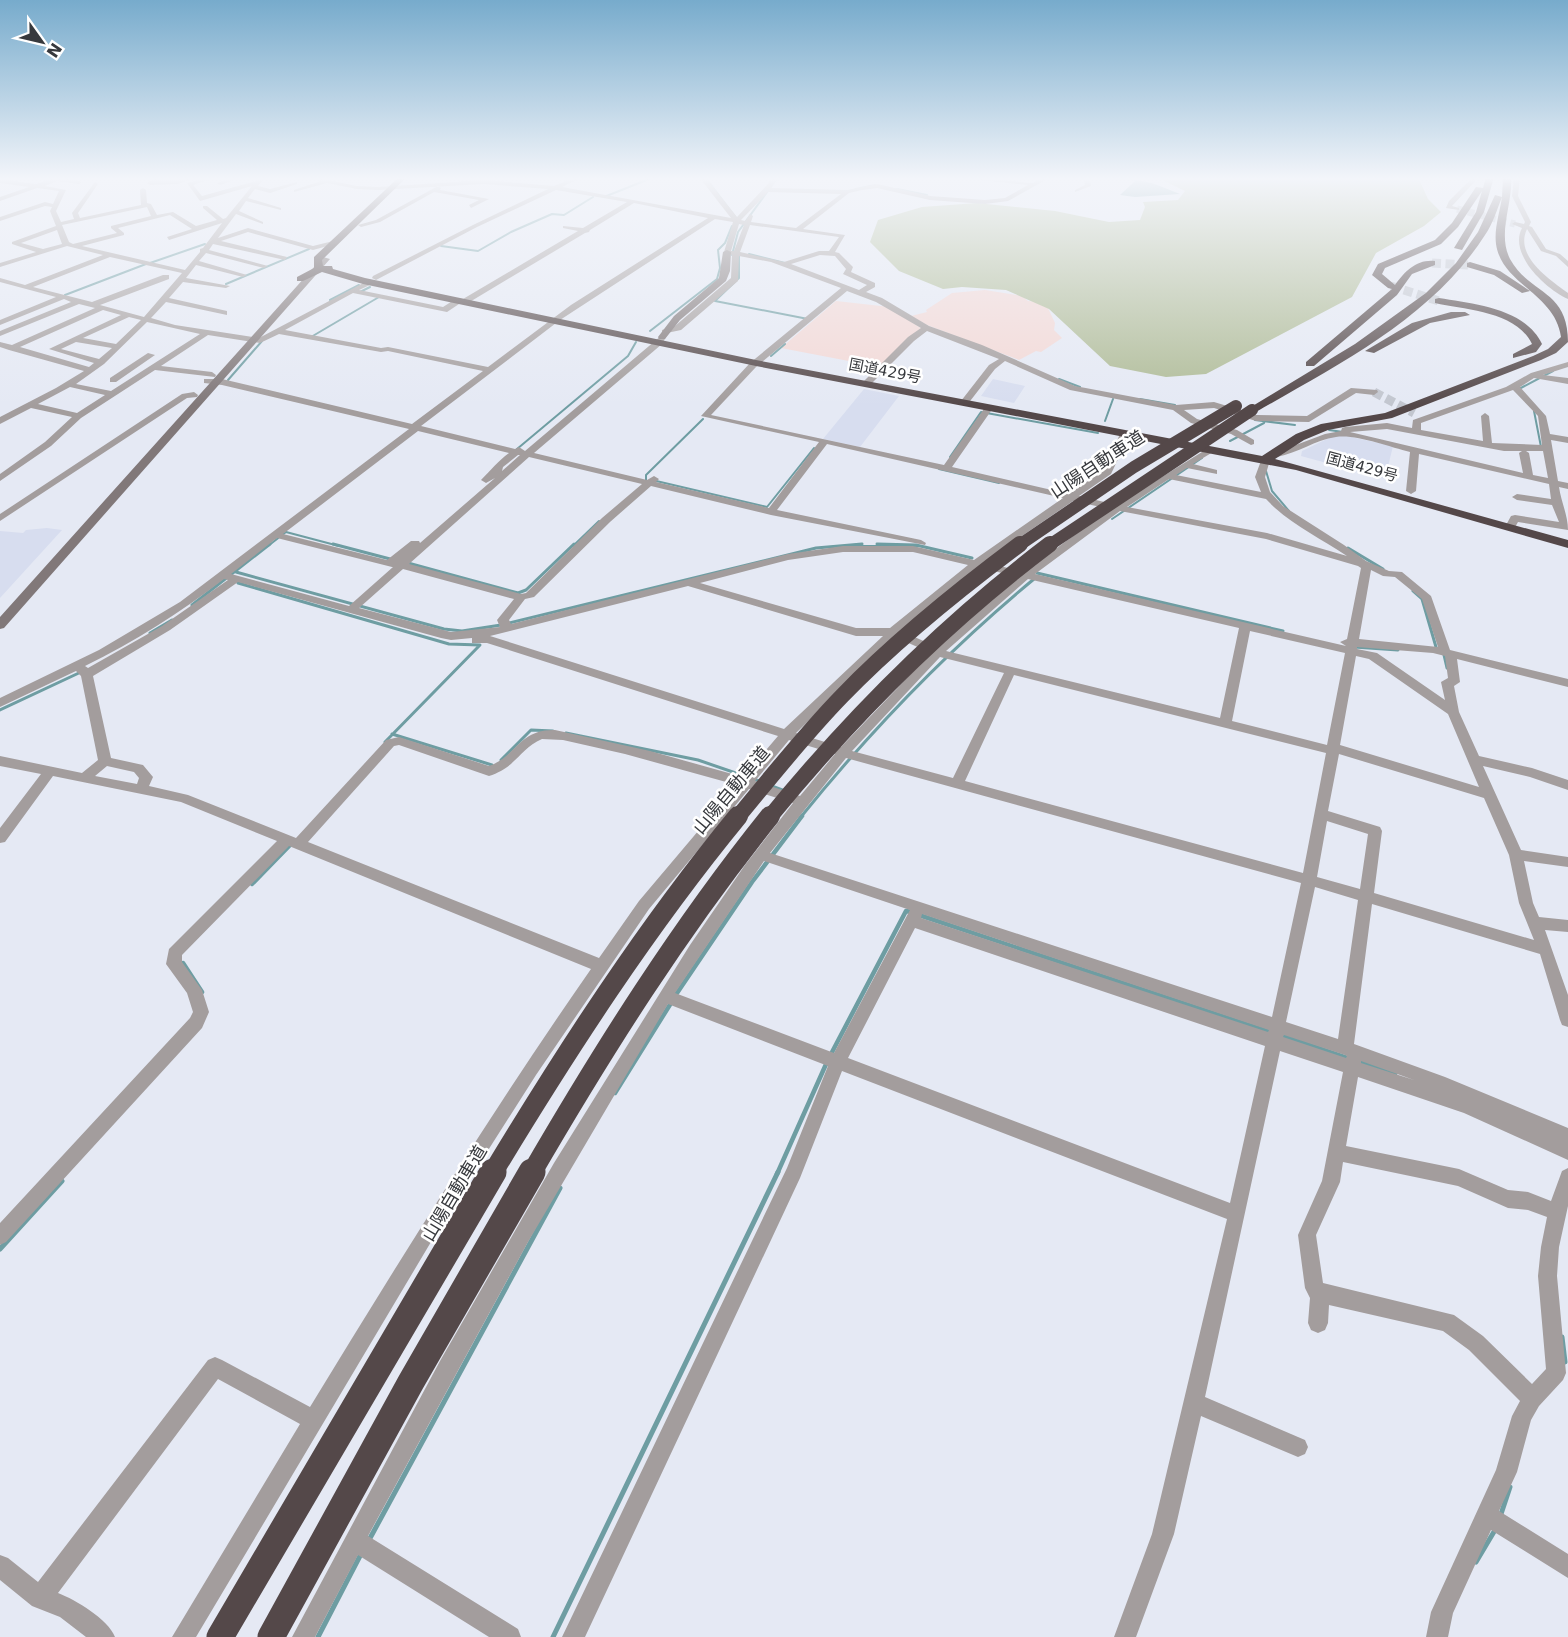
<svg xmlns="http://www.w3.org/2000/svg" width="1568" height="1637" font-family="'DejaVu Sans','Noto Sans JP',sans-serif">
<rect width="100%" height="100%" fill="#e5e9f4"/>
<path fill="#d7ddef" d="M993,379L1025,386L1014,403L981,396Z
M864,389L899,396L860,447L823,439Z
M1342,435L1393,446L1385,479L1301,456L1302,451L1331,437Z
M47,528L62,530L0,598V531L23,533L26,530Z"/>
<path fill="#f3d8d5" d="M985,290L1022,296L1028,301L1040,302L1047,306L1055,323L1054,330L1062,338L1041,352L1036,351L1019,360L927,325L911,316L927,312L926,310L952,293Z
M836,301L890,307L922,329L880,367L781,348Z"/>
<path fill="#b0bc98" d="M1156,177H1418L1428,199L1441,212L1424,226L1376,253L1352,297L1206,374L1166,377L1110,366L1049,309L1006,290L962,287L943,289L899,271L870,242L878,220L922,207L977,203L1055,211L1109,222L1140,220L1145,207L1143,202L1178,200L1185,191Z"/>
<path fill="#6e9da2" d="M1125,178L1152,183L1180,194L1135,197L1120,195L1135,181Z"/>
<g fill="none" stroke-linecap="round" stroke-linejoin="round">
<path stroke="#6e9da2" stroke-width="2" d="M684,177H700
M705,177L737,219
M856,189L875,185
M897,189L927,195
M604,197L654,177
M441,246L478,251L511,232L552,214L564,215L593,197
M739,252V278L715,301L808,319
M749,254L785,263
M732,255L738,232L778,177
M150,263L205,244
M226,284L309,249
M360,292L370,287
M65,295L146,264
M330,300L359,285
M650,331L717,279L720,268L718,250L725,243L732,226
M311,337L379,297
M771,356L785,344
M1059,379L1080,387
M228,380L262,341
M1517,390L1553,371
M1140,399L1175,405
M1534,411L1541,447
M1255,420L1295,425
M1105,421L1113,399
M1329,430L1343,432
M1230,441L1264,423
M517,449L628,356L636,342
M950,457L981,412L1098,433
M939,469L999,483
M1266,471L1272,491L1289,511
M652,480L767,507L814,448
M646,481V475L703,419
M1112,519L1202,458
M268,546L286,532L339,546
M573,546L599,521
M844,546H919"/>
<path stroke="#6e9da2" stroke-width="3" d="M333,544L394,560
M877,544L916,545L972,558
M1348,548L1383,569
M408,563L518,593L526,590L574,544
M236,572L444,629L462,631L501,625L816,548L862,544
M1037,573L1283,631
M238,583L449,644L480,645L385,742
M1413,591L1422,599L1436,647
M192,605L270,544
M150,633L172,620
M1354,647L1398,650
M1444,655L1447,668
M0,710L81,672
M566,733L698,760L762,782
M392,734L492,765
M501,760L531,730L553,731
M769,785L785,791
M800,818C871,730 947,651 1034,579"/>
<path stroke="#6e9da2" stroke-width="4.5" d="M252,884L291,844
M919,915L1273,1033
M183,963L202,992
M675,996L752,882L802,816
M1280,1035L1350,1059
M830,1056L906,911L912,912
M1357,1061L1395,1074
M615,1093L671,1003
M777,1174L827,1062"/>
<path stroke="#6e9da2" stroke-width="5" d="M0,1249L62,1181
M1562,1337L1565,1362
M1500,1517L1510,1487
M369,1540L560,1188
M1476,1562L1495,1530
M318,1637L362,1552
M553,1637L778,1172"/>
<path stroke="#c2c6cf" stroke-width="7" stroke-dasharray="7 4" stroke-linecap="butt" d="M1457,209L1515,224"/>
<path stroke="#c2c6cf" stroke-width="9" stroke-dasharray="9 4.5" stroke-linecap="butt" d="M1374,392L1414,413"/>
<path stroke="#c2c6cf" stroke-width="9" stroke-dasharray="9 4.5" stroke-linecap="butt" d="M1432,263L1470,265
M1391,286L1439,301"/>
<path fill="#a39d9d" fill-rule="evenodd" d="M66,177L65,178L82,182L79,184L57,181L45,186L66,190L56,211L61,222L74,219L72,213L95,182L98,184L78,213L80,218L141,205L140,190L143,188L146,190L147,203L151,204L157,215L173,212L196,226L217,220L203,208V206H207L223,219L226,218L252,186L200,201L187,183L208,178V180L193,185L202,196L256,181L259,177H265L258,186L270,189L297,182V184L270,193L255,189L248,198L281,208V210L246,201L239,211L263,222V224L236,214L218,238L248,228L313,246L333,241L335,244L313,250L248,232L221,241L287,257L285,260L213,244L209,250L268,266L264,268L206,253L199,261L247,275L243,277L196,265L186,278L230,286L226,288L183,282L169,298L227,311V315L166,302L151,318L175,325L259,338L369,280H372V284L359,290L443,307L457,298L463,299L578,231L563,228V226L583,228L627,202L556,190L477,227L376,280L372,278L373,276L473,225L548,189L484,184L378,190L357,189L327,183L294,192V190L321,181L313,177L357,186L378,187L484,180L554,186L575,177H582L562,187L731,218L699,177H705L737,217L768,184L772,177H778L771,188L847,190L877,184L930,196L985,200L1005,198L1028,185L954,177L1033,183L1044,177H1051L1008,201L985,204L930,200L877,188L862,190L849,193L803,229L845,235L835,252L839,253L853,267L851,272L875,283V287L866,292L882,298L929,326L982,345L1075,386L1176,405L1214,402L1257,415L1307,416L1351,388L1377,390L1378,392L1374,395L1356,393L1309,422L1256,421L1214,408L1184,410L1197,419L1237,430L1254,440V444L1251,445L1231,434L1191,423L1173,410L1070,390L1005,361L995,369L967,405L964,406L960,403L961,401L989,365L999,359L927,331L914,341L869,386H863V382L908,337L921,328L876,302L847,291L756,367L711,415L944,465L986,406L989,405L993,408L952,467L1069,494L1104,470L1120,434L1125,431L1130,434L1111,474L1079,496L1117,505L1210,447L1213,448V452L1193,464L1217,470V474L1187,468L1176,475L1261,492L1255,477L1262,458H1268L1270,460L1265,477L1270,492L1283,506L1344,545L1366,561L1389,571L1402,572L1431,596L1450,650L1568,679V687L1457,659L1460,682L1454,686L1459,712L1479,756L1532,768L1568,780V790L1530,777L1483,766L1521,850L1568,857V867L1524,861L1533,903L1539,917L1568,920V932L1545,930L1568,995V1027L1562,1025L1560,1020L1540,954L1372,904L1354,1044L1445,1077L1568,1128V1160L1464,1113L1358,1077L1346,1146L1459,1169L1508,1190L1528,1192L1551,1201L1562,1171L1568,1168V1206L1559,1247L1557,1276L1566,1373L1563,1380L1539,1406L1531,1420L1517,1472L1499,1511L1568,1554V1578L1491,1530L1453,1613L1448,1637H1426L1431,1612L1496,1470L1512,1416L1520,1401L1469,1350L1443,1331L1329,1305L1328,1323L1325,1330L1318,1333L1311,1330L1308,1323L1310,1298L1305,1288L1298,1235L1322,1181L1343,1072L1280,1051L1205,1397L1305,1440L1308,1447L1305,1454L1298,1457L1201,1416L1174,1534L1136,1637H1114L1152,1534L1227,1219L842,1071L800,1178L585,1637H562L787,1168L828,1066L668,1004L528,1242L368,1536L518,1629L521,1637H489L358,1555L315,1637H292L440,1361L554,1163L690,945L745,865L793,803L749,789L649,909L536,1075L450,1210L196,1637H172L300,1424L218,1379L58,1593C76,1600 108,1619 115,1637H86L60,1617L32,1606L0,1580V1555L8,1558L38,1582L208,1360L215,1357L222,1360L310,1407C401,1258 492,1111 591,969L289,846L182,955V962L202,990L209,1012L202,1028L6,1242L0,1245V1223L190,1018L193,1012L187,993L166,964L169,949L277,841L181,802L53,776L5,842L0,843V828L41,774L0,766V756L82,773L98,760L81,676L76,671L0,707V698L99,650L180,602L409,429L222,385L204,383V379H222L412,424L483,371L388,351L381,352L279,334L260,343L208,335L161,366L212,372L216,375L215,377L155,370L81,418L51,446L0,481V474L45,442L72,417L31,408L0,424V417L56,388L84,371L9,350L0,347V342L12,345L95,308L79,304L0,336V331L71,302L64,299L0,325V320L56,297L0,282V278L25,285L103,255L67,246L0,267V263L36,252L12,244V242L56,226L50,211L52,207L45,206L0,221V217L45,202L53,204L59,191L37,188L0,201V197L29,187L0,183V179L36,184L56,177ZM768,192L841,194L796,228L751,222L753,216L750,214L745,221L741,220ZM634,203L708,218L571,305L488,367L388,347L381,348L285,330L353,293L447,312L462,302L468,303L585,233L589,232L590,230ZM147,207L151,216L111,226V228L117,233L73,244L69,242L62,225ZM170,215L192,229L167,237L169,240L222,223L203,248L200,249V252L185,270L82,246L124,235V233L118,228ZM715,219L733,222L724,252L732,255L731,278L675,326L662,330V334L681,330L738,281L739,256L771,262L841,288L750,363L701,416L819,442L769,508L656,482L659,479L654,476L647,480L534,453L662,344L666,337L662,335L525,451L519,447L515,449L421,426L560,320ZM739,224L744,225L734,251H731ZM750,225L839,237L829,251H819L784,262L740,252ZM57,230L62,244L43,249L21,243ZM820,255L835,256L846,269L843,274L867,285L859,290L791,264ZM110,257L182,273L144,317L100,305L169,279V275H163L92,302L33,287ZM103,310L121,315L49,349L94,363L89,367L20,347ZM129,317L141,320L116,344L83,338ZM147,322L200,334L111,391L76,384L104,364ZM76,342L112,348L99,359L61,349ZM70,387L105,395L77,413L38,404ZM418,431L509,453C498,461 491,470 481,480L486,483L495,478L420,543L419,541H411L387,560L283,534ZM827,444L1063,498L974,560L913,546H843L788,554L511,624L509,620L525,599L534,597L610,522L651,486L771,515L925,545L926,543L921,540L777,510ZM518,455H520L502,471L503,467ZM529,457L642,484L602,518L526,593L521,594L409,564ZM1169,479L1266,499C1289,524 1319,537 1347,556L1267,533L1127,507ZM1073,501L1110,509L1024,572L984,562ZM1120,511L1266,539L1358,566L1361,568L1347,639L1340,642L1346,646L1035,574ZM277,538L392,567H393L349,606L231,574ZM843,552H913L968,565L890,628H856L700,583L788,560ZM978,567L1018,577L937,647L901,631ZM403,569L514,599L497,620L500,627L451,632L359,608ZM1371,570L1383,576L1395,577L1422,599L1438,647L1359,639ZM224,579L228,580L162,626L88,668L85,666C134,642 181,612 224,579ZM1028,579L1239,628L1220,718L946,651ZM238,582L441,638L451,640L472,638V643H487L778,736L743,777L650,751L555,730C519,729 517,756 489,766L399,737L386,740L296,838L188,795L149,786L153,777L143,765L111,758L93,676L170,630ZM688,586L856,636H883L784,729L490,636ZM1250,631L1345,653L1327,745L1232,721ZM895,637L931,653L841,747L796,733ZM1357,647L1433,653L1445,656L1448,678L1441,682L1445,700L1377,653L1357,649ZM1356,656L1369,659L1448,714L1479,787L1340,745ZM940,657L1004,673L953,778L852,751ZM1014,675L1326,753L1303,873L965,781ZM542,739L563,740L625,754L737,785L639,901L599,958L308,842L394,746L399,745L489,776C517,767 520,748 542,739ZM789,740L835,754L800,796L755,781ZM1339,754L1484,798L1509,855L1519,903L1534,940L1374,893L1382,831L1380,827L1328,811ZM846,758L1301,883L1272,1017L770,853ZM107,766L134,772L139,778L137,784L95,776ZM1327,821L1368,834L1360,889L1317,877ZM764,861L910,910L834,1053L675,993ZM1315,887L1358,900L1338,1039L1286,1022ZM922,914L1269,1030L1268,1032L921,918ZM915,928L1265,1046L1230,1203L848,1058ZM1284,1035L1345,1055L1347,1056L1346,1058L1283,1037ZM1361,1061L1414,1080L1361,1063ZM1343,1162L1458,1186L1508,1208L1528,1210L1547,1217L1541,1247L1538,1276L1546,1369L1532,1384L1483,1336L1454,1315L1323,1283L1316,1235L1340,1182Z
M158,177H165L159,181L196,177L178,184L150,185L147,183Z
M234,177H243L220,185L217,183Z
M1075,177L1089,178L1091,186L1075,192V190L1085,185L1084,180Z
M1473,177H1479L1452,206L1459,208V210L1446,208L1449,201Z
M1514,177H1520L1518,196L1531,222L1529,226L1532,227L1546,249L1560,254L1568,261V267L1556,256L1541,251L1527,229C1514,256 1550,280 1568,293V299C1546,289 1508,254 1522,228L1512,224L1515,222L1524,224L1525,222L1512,196Z
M438,186L441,188L440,190L489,199L471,208L469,205L479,200L434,192L380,222L361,227L358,225L376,220Z
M148,353L155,355L116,382H110V378Z
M1568,362V367L1543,375L1568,378V384L1534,378L1520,387L1546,416L1550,434L1568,437V443L1551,440L1558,481L1568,483V489L1559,487C1561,501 1568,516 1568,530L1518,522L1514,529L1510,530L1505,527L1511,516L1515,515L1559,522L1552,505L1517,500L1512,497L1517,494L1551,499L1549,484L1419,454L1416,491L1411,494L1406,491L1410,452C1389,447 1356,434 1336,437C1315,440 1298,453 1277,457L1272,454L1325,434L1341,431L1342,428L1345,427L1387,423L1412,428L1413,420L1506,387L1531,373ZM1513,390L1538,416L1542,445L1492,443L1489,416L1485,413L1481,416L1483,441L1421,430V423ZM1387,429L1504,451H1522L1519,453L1523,473L1350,432ZM1526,451H1543L1548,478L1533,475L1529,453Z
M194,392L198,395L197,397L187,398L0,521V514L182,394Z"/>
<path fill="#817879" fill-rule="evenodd" d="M727,250L731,252L730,271L726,281L680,320L665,339H659L658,337L674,316L719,278L723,252Z
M323,257L330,259L4,628L0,629V617Z"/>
<path fill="#544849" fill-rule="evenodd" d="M399,177H407L322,260L323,266H332L333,269L365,278L756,360L1262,456L1296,434L1321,424L1385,413L1533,356L1548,349L1561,337C1555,293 1502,285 1496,244C1494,228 1500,212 1502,197C1497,209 1493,224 1485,235C1432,318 1339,364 1256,412L1246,410L1355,344L1426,293L1456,263L1478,232L1495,195L1502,197L1503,177H1511C1513,204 1497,233 1510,259C1530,295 1568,289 1568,342L1556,353L1541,360L1392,418L1328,430L1304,440L1275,459L1568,540V548L1296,470L756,366L363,284L322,272L303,281H297V277L314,268V257Z
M1486,177H1494L1484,212L1462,250L1454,248L1476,212L1482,191L1458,227L1441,244L1385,268L1382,274L1395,285C1405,271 1417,259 1435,261V265L1412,274L1397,295L1314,366H1306V362L1392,289L1388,288L1372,275L1378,264L1435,240L1452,223L1476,187L1483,188Z
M1470,262L1500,271L1530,291L1522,293L1494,275L1467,267V263Z
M1439,298C1474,304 1525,308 1542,344L1536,352L1513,358V354L1532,344C1516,311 1466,310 1435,303V299Z
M1451,312H1465L1470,315L1430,323L1374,353L1365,351L1412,323Z"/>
<path stroke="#544849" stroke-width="12" d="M1018,546L1134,467L1236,406
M1048,546L1252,410"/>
<path stroke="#544849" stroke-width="16" d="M737,818C771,777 804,735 842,696C896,640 957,591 1020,544
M769,818C853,715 944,624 1050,544"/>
<path stroke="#544849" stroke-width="20" d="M492,1174C567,1050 646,928 738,816
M531,1174C603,1050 680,928 770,816"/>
<path stroke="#544849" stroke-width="27" d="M220,1637L493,1172
M271,1637L411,1382L532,1172"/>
</g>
<linearGradient id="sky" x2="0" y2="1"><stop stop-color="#77abcc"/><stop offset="0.44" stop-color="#f3f5fa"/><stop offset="1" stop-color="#f3f5fa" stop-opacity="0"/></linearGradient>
<rect width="1568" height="406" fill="url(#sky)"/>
<g text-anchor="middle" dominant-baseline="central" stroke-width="5" stroke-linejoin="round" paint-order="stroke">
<g font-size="15" fill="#37393d" stroke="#fff">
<text transform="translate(885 371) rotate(11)">国道429号</text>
<text transform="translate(1362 467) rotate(15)">国道429号</text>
</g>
<g font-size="18" fill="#37393d" stroke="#fff">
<text transform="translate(1097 464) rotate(-33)">山陽自動車道</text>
<text transform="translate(731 790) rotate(-50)">山陽自動車道</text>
<text transform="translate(454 1193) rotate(-59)">山陽自動車道</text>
</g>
</g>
<g transform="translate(42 42) rotate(124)" stroke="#ffffff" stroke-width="4.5" paint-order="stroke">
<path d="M0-4.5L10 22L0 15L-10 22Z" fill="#37393d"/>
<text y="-9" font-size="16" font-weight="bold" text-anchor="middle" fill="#37393d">N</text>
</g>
</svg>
